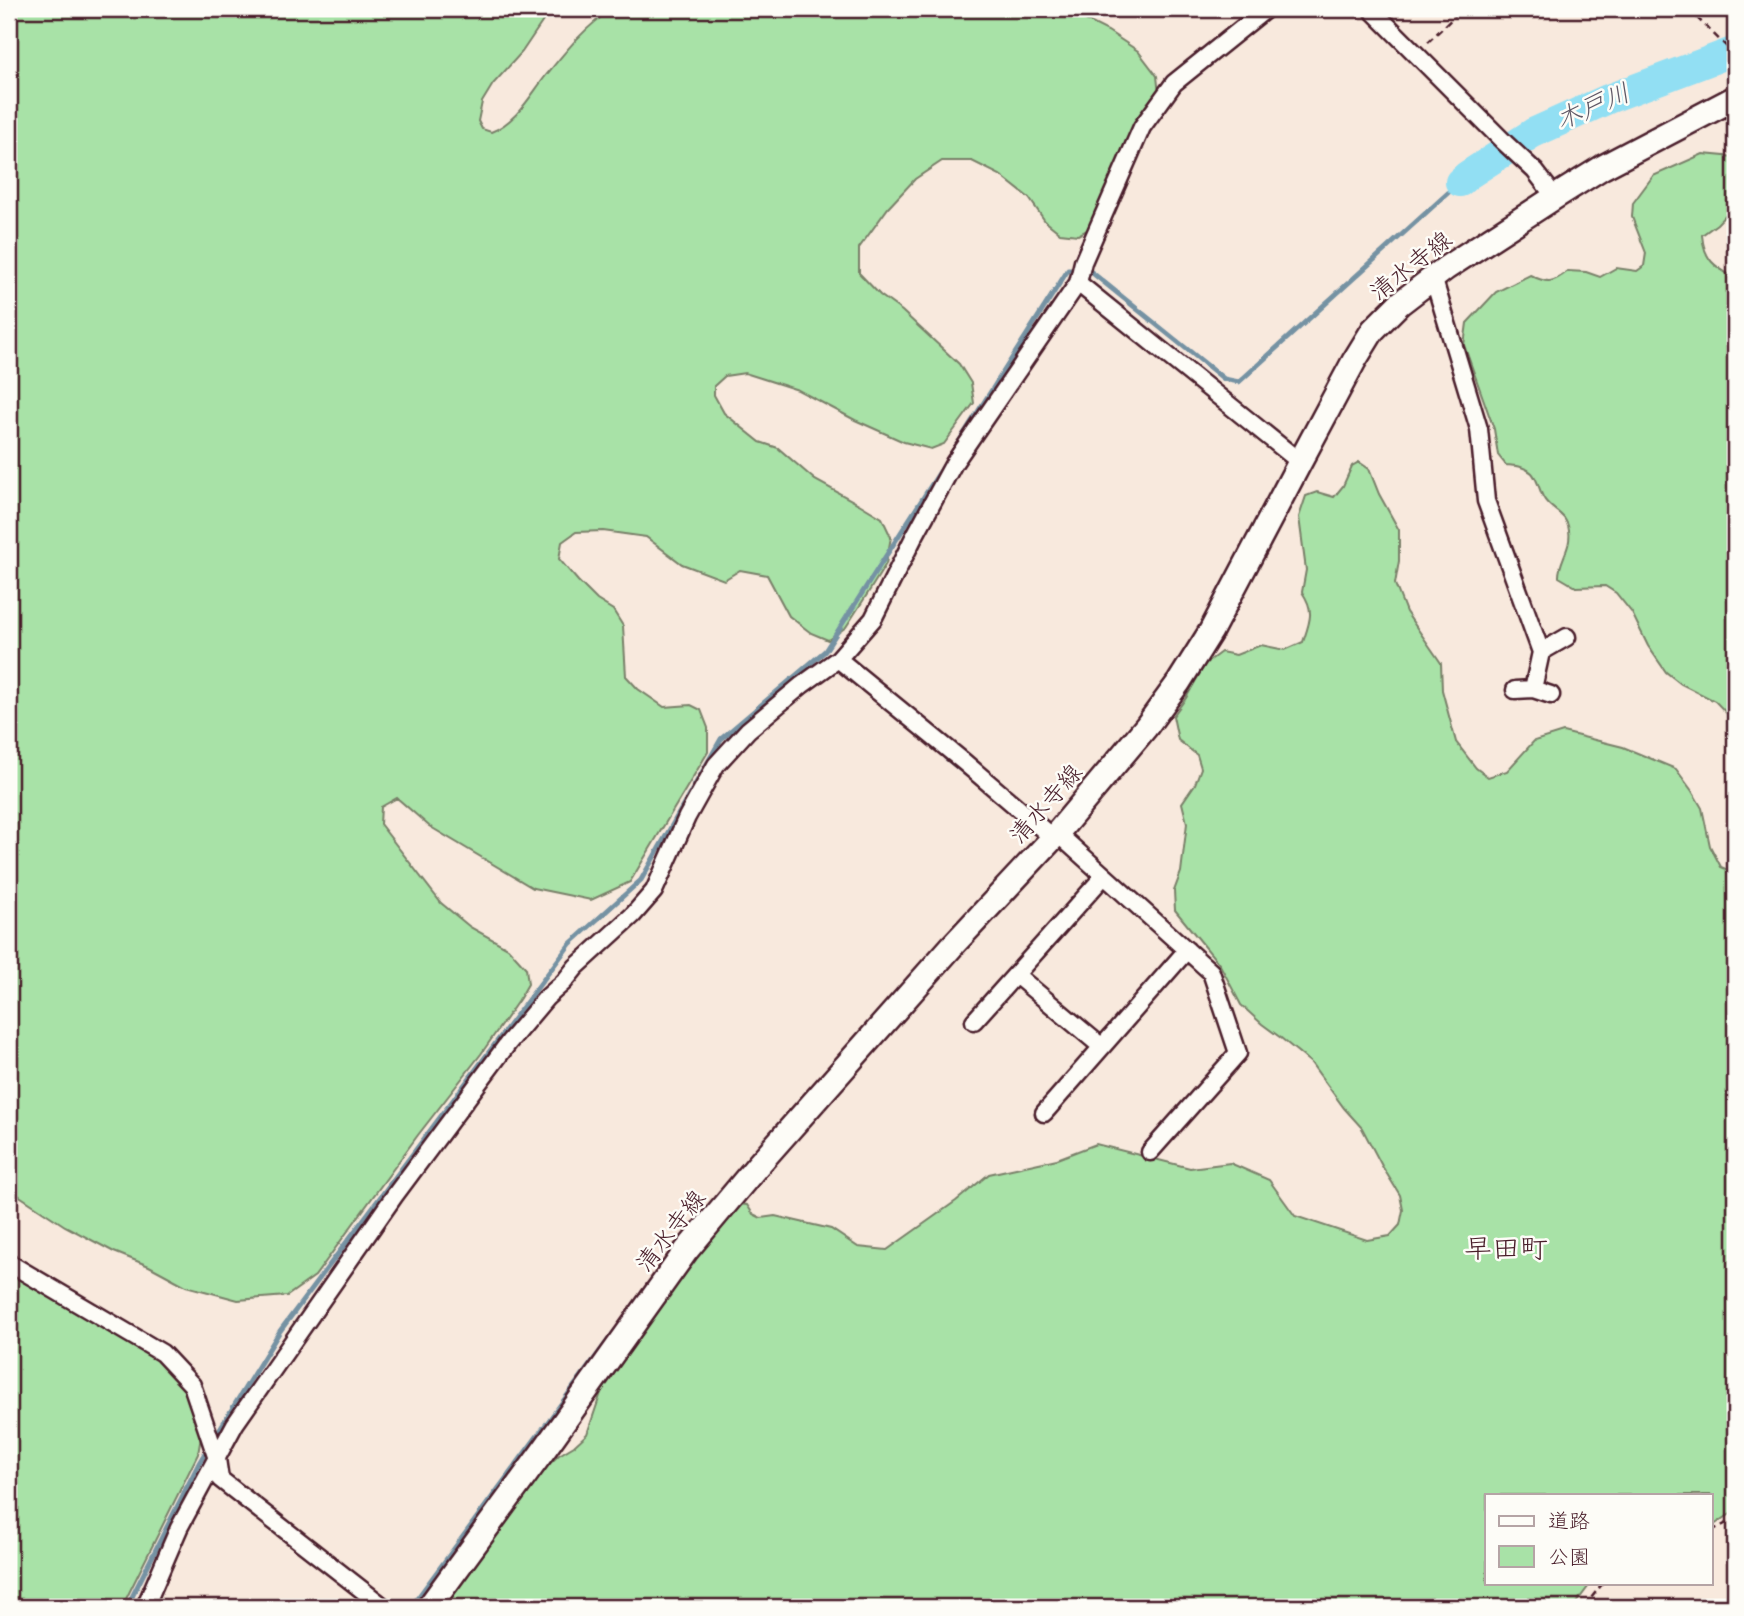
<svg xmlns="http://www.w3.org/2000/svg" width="1744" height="1616" font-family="Pangolin,'Klee One',sans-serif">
<rect width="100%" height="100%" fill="#f8e9dd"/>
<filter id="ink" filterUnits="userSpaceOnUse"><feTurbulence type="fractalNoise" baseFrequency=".0143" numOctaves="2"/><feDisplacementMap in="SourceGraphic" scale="14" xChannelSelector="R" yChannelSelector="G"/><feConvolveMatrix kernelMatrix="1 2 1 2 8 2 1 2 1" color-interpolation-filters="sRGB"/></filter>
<g filter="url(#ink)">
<path fill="#a8e2a7" stroke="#798069" stroke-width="2" d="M9,9H551L522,52L493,84L482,102L478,121L482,129L491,132C515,123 529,98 544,78C564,53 586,25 613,9H1064L1108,31L1138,51L1157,76L1159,95L1122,151V166L1091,228L1078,235L1060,233L1045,221L1029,198L1000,175L972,161H942L915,179L888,208L859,248V273L880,295L902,311L959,364L971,383L974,403L944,444L931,449L904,442L855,420L798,390L745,373L725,376L714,386V395L724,413L760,442L778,448L815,480L859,504L882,518L891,537L886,564L868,593L846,627L828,640L811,633L789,616L767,575L740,570L724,580L682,564L646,537L603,531L576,532L562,542L559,559L578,581L597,600L613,610L623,626L626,676L638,689L664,707L691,705L701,710L708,728V752L630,882L591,900L533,888L429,826L397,798L381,807L380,824L441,903L470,927L508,948L526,968L528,984L520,998L481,1054L418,1135L315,1276L287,1296L238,1300L186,1286L149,1266L114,1252L65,1226L9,1189Z
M1703,154L1735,157V205L1717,224L1702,235C1704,260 1715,267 1735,278V722L1715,701L1681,684L1666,672L1648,646L1632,613L1616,593L1605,586L1576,587L1559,577C1558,562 1572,548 1569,531C1567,512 1550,511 1543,497C1539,489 1538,480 1532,473C1525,466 1515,466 1506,465L1498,455L1494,429L1464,345L1467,323L1496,292L1530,275C1548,284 1553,283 1568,271L1586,272L1600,277L1616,268L1637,271L1644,266L1646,253L1632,217L1633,203L1653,176Z
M1359,462L1369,469L1379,494L1399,530V561L1395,584L1406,612L1441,663L1442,690L1456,742L1476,768L1488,777L1507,771L1534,741L1563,732L1623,747L1676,769L1692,791L1702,808L1710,846L1721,867L1728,870L1735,868V1511L1711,1527V1495H1487V1583H1591L1573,1607H441L481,1556L524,1488L559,1455L574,1446L587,1434L606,1378L703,1241L738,1204L747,1205L753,1214L761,1218L775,1216L831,1229L858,1247L887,1250L956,1201L989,1174L1057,1159L1096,1144L1190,1168L1230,1163L1269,1180L1295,1216L1367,1240L1390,1236L1400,1225L1403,1210L1400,1195L1382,1166L1362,1128L1344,1108L1311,1063L1281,1038L1262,1024L1241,1005L1220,965L1175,910L1174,891L1181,872L1187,823L1182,803L1195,784L1201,768L1197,755L1178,740L1173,716L1186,698L1205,664L1221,652L1236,655L1261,645L1285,650L1303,642C1310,621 1315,611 1302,592L1306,570L1299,517L1306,496L1317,492L1334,497L1343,486L1352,466Z
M9,1270L169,1364L197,1406L201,1437L198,1454L122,1607H9Z"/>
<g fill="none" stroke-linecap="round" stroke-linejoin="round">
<path stroke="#7592a3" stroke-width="5" d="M953,451L1068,270L1090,271L1224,379L1239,382L1460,182
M945,757L967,775
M213,1440L280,1331L570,944L641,880L721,739L825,651L948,459
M127,1607L199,1463L208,1448
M411,1607L615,1331"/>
<path stroke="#92dff3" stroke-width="30" d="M1460,182L1468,175L1533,133L1608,99L1735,51"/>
<defs>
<path id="minor" d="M1371,9L1505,143L1535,171L1555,197
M1433,277L1479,429L1486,501L1541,652L1533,689L1515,690
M1078,283L1300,462
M1541,652L1567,637
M838,659L964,762L1053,838
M1533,689L1551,695
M1057,833L1211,972L1238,1053L1150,1152
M1016,975L1102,1047
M974,1021L1104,876
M1044,1113L1187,950
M9,1263L162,1353L192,1385L217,1459L220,1479L384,1607
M145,1607L179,1528L235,1424L395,1195L509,1042L546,998L564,982L576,967L633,915L654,891L687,817L716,765L748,730L802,685L838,659L873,619L914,537L954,463L1078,283L1083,262L1142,127L1174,83L1266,9"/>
<path id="secondary" d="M429,1607L546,1447L686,1251L758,1165L953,945L1053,838L1146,727L1179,682L1211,631L1300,462L1354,361L1373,330L1399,304L1446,268L1555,197L1603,167L1735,98"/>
</defs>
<use href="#minor" stroke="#4a1f2b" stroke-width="21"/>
<use href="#secondary" stroke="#4a1f2b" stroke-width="28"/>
<path stroke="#4a1f2b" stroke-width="2.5" stroke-dasharray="7 5" stroke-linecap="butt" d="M1688,9L1729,49
M1428,42L1462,9
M1711,1531L1735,1519
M1584,1607L1603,1583"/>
<use href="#minor" stroke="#fdfcf7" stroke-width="16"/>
<use href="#secondary" stroke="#fdfcf7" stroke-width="23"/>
</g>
</g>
<g text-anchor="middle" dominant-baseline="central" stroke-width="5" stroke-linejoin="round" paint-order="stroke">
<g font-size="24" fill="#4a1f2b" stroke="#fdfcf7">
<text transform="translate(1411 266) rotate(-38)">清水寺線</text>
<text transform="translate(1046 804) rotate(-49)">清水寺線</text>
<text transform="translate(671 1231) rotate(-52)">清水寺線</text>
</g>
<g font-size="26" font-style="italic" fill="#605967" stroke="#fdfcf7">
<text transform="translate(1593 107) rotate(-23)">木戸川</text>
</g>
<g font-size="28" fill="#4a1f2b" stroke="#fdfcf7">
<text x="1506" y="1249">早田町</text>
</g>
</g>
<rect width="1744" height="1616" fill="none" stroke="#fdfcf7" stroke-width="35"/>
<rect x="18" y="18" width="1709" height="1581" fill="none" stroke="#4a1f2b" stroke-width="2.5" filter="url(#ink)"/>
<rect x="1485" y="1494" width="228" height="91" fill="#fdfcf7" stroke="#b5a4a5" stroke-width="2"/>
<rect x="1499" y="1516" width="35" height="10" fill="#fdfcf7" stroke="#b5a4a5" stroke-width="2"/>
<text x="1548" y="1528" font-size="21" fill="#4a1f2b">道路</text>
<rect x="1499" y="1546" width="35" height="21" fill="#a8e2a7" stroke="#b5a4a5" stroke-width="2"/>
<text x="1548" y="1564" font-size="21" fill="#4a1f2b">公園</text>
</svg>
